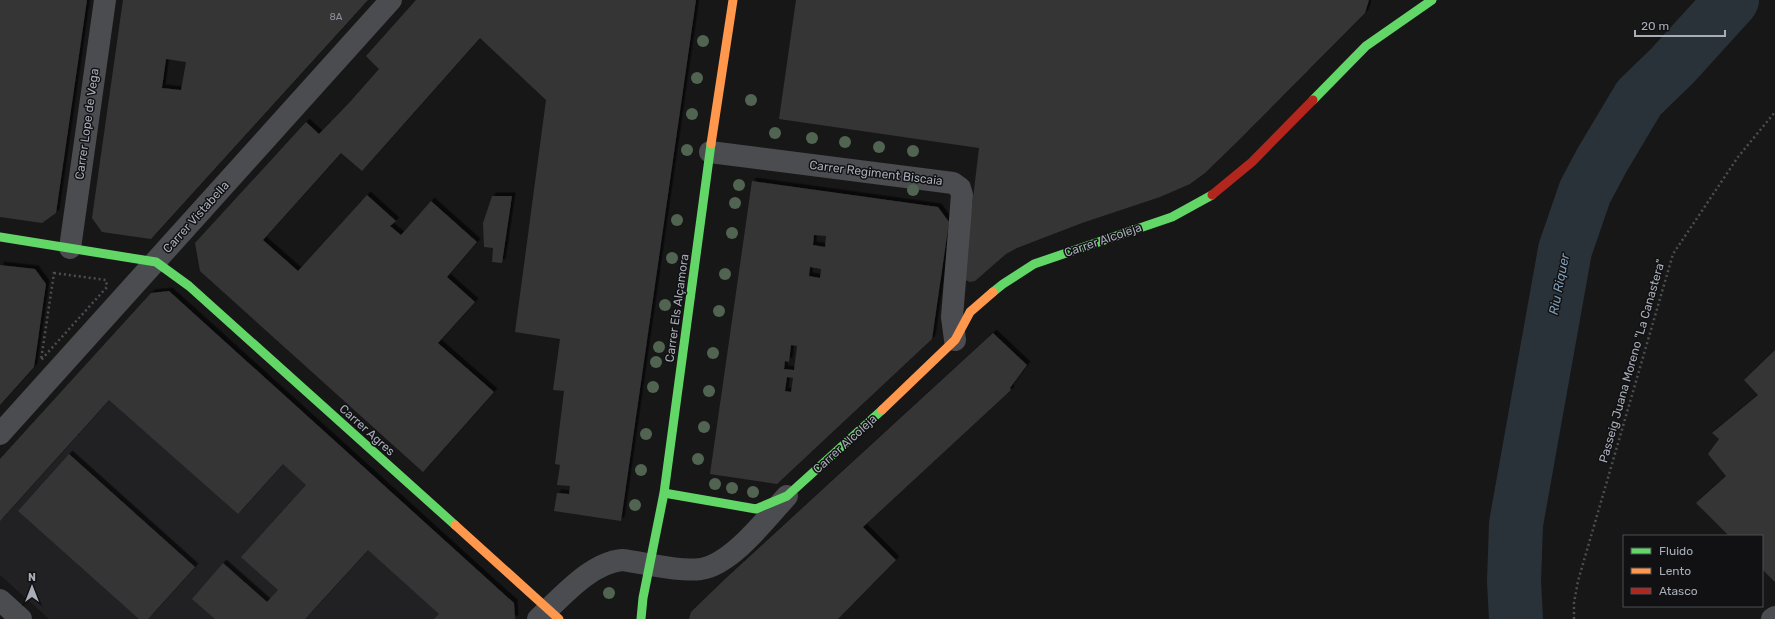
<svg xmlns="http://www.w3.org/2000/svg" width="1775" height="619" font-family="Rubik,sans-serif">
<defs>
<filter id="shadow"><feDropShadow dx="3.5" dy="-3.5" stdDeviation="0" flood-color="#0009"/></filter>
</defs>
<rect width="100%" height="100%" fill="#171717"/>
<path fill="#212123" d="M169,291L514,603L515,619H49L0,575V459L151,293Z"/>
<g fill="none" stroke-linecap="round" stroke-linejoin="round">
<path stroke="#2a3239" stroke-width="54" d="M1516,619L1514,581L1516,524L1565,250L1585,192L1602,160L1639,98L1673,65L1732,0"/>
</g>
<path fill="#353536" fill-rule="evenodd" filter="url(#shadow)" d="M0,0H87L56,213L42,223L0,217Z
M123,0H368L151,239L102,232L92,218ZM166,59L186,62L181,90L162,88Z
M416,0H696L621,521L554,511L557,493L569,494L570,486L557,485L560,465L555,464L564,391L553,390L560,339L515,332L546,100L480,38L362,171L341,153L263,240L298,271L367,195L396,221L390,226L401,235L431,201L477,242L447,277L475,302L438,343L494,392L423,472L200,271L195,243L306,122L319,134L349,103L379,69L366,56Z
M796,0H1369L1365,13L1240,139L1205,173L1190,184L1160,197L1082,223L1017,248L1006,254L975,281L970,282L965,280L964,274L979,148L779,119Z
M752,181L938,207L949,222L932,339L777,484L710,474ZM814,235L826,236L825,247L813,245ZM810,267L821,269L820,278L809,276ZM791,345L797,346L794,370L784,369L785,361L789,362ZM787,377L793,378L791,392L785,391Z
M492,196H512L502,263L492,262L493,248L484,247L483,223Z
M0,265L35,269L46,284L34,367L0,405Z
M169,291L514,603L515,619H434L439,614L368,550L305,619H215L192,599L223,563L267,602L278,590L241,557L306,485L283,464L238,514L109,400L0,521V459L151,293Z
M993,333L1027,365L1010,388L1011,390L863,527L896,560L838,619H689L691,612L725,579Z
M1775,350V582L1762,569V536H1729L1696,503L1726,476L1708,454L1719,439L1712,433L1758,395L1744,380Z
M69,454L195,567L148,619H139L18,511Z"/>
<g fill="none" stroke-linecap="round" stroke-linejoin="round">
<path stroke="#4d4e52" stroke-width="2.5" stroke-dasharray="2 3" stroke-linecap="butt" d="M54,273L106,280L107,287L41,360Z
M1574,619V603L1578,581L1673,254L1738,157L1775,112"/>
<path stroke="#4b4c50" stroke-width="22" d="M710,152L953,183L960,188L962,195L952,317L955,340
M70,248L105,0
M0,434L391,0
M0,600L21,619
M538,619C561,598 590,563 622,560C646,563 678,572 701,569C732,564 766,519 787,496
M1772,619L1775,617"/>
<path stroke="#63d668" stroke-width="9" d="M1313,100L1366,46L1432,0
M0,237L156,262L189,286L455,525
M993,292L1003,284L1034,264L1172,217L1212,195
M664,493L756,509L787,496L882,410
M641,619L643,598L664,493L711,144"/>
<path stroke="#ff974d" stroke-width="9" d="M711,144L733,0
M882,410L955,340L970,312L993,292
M455,525L559,619"/>
<path stroke="#b3261e" stroke-width="9" d="M1212,195L1252,162L1313,100"/>
</g>
<g fill="#506451">
<circle cx="703" cy="41" r="6"/>
<circle cx="697" cy="78" r="6"/>
<circle cx="751" cy="100" r="6"/>
<circle cx="692" cy="114" r="6"/>
<circle cx="775" cy="133" r="6"/>
<circle cx="812" cy="138" r="6"/>
<circle cx="845" cy="142" r="6"/>
<circle cx="879" cy="147" r="6"/>
<circle cx="687" cy="150" r="6"/>
<circle cx="913" cy="151" r="6"/>
<circle cx="739" cy="185" r="6"/>
<circle cx="913" cy="190" r="6"/>
<circle cx="735" cy="203" r="6"/>
<circle cx="677" cy="220" r="6"/>
<circle cx="732" cy="233" r="6"/>
<circle cx="672" cy="258" r="6"/>
<circle cx="725" cy="274" r="6"/>
<circle cx="665" cy="305" r="6"/>
<circle cx="719" cy="311" r="6"/>
<circle cx="659" cy="347" r="6"/>
<circle cx="713" cy="353" r="6"/>
<circle cx="656" cy="362" r="6"/>
<circle cx="653" cy="387" r="6"/>
<circle cx="709" cy="391" r="6"/>
<circle cx="704" cy="427" r="6"/>
<circle cx="646" cy="434" r="6"/>
<circle cx="698" cy="459" r="6"/>
<circle cx="641" cy="470" r="6"/>
<circle cx="715" cy="484" r="6"/>
<circle cx="732" cy="488" r="6"/>
<circle cx="753" cy="492" r="6"/>
<circle cx="635" cy="505" r="6"/>
<circle cx="609" cy="593" r="6"/>
</g>
<g text-anchor="middle" dominant-baseline="central" stroke-width="3" stroke-linejoin="round" paint-order="stroke">
<g font-size="10" fill="#8b8f98">
<text x="336" y="17">8A</text>
</g>
<g font-size="12" fill="#a8adb8" stroke="#111113">
<text transform="translate(87 124) rotate(-82)">Carrer Lope de Vega</text>
<text transform="translate(876 173) rotate(7)">Carrer Regiment Biscaia</text>
<text transform="translate(196 217) rotate(-48)">Carrer Vistabella</text>
<text transform="translate(1103 240) rotate(-19)">Carrer Alcoleja</text>
<text transform="translate(677 308) rotate(-82)">Carrer Els Alçamora</text>
<text transform="translate(1632 361) rotate(-74)">Passeig Juana Moreno "La Canastera"</text>
<text transform="translate(367 430) rotate(42)">Carrer Agres</text>
<text transform="translate(845 444) rotate(-42)">Carrer Alcoleja</text>
</g>
<g font-size="13" font-style="italic" fill="#7f9bb3" stroke="#111113">
<text transform="translate(1559 284) rotate(-79)">Riu Riquer</text>
</g>
</g>
<rect x="1623" y="535" width="140" height="72" fill="#111113" stroke="#4d4f55"/>
<rect x="1631" y="548" width="20" height="6" fill="#63d668" stroke="#4d4f55"/>
<text x="1659" y="555" font-size="12" fill="#a8adb8">Fluido</text>
<rect x="1631" y="568" width="20" height="6" fill="#ff974d" stroke="#4d4f55"/>
<text x="1659" y="575" font-size="12" fill="#a8adb8">Lento</text>
<rect x="1631" y="588" width="20" height="6" fill="#b3261e" stroke="#4d4f55"/>
<text x="1659" y="595" font-size="12" fill="#a8adb8">Atasco</text>
<g transform="translate(32 587)" stroke="#111113" stroke-width="3" paint-order="stroke">
<path d="M0-3L7 15L0 10L-7 15Z" fill="#a8adb8"/>
<text y="-6" font-size="11" font-weight="bold" text-anchor="middle" fill="#a8adb8">N</text>
</g>
<path d="M1635 30v6h90v-6" fill="none" stroke="#a8adb8" stroke-width="2"/>
<text x="1641" y="30" font-size="12" fill="#a8adb8" stroke="#111113" stroke-width="3" paint-order="stroke">20 m</text>
</svg>
